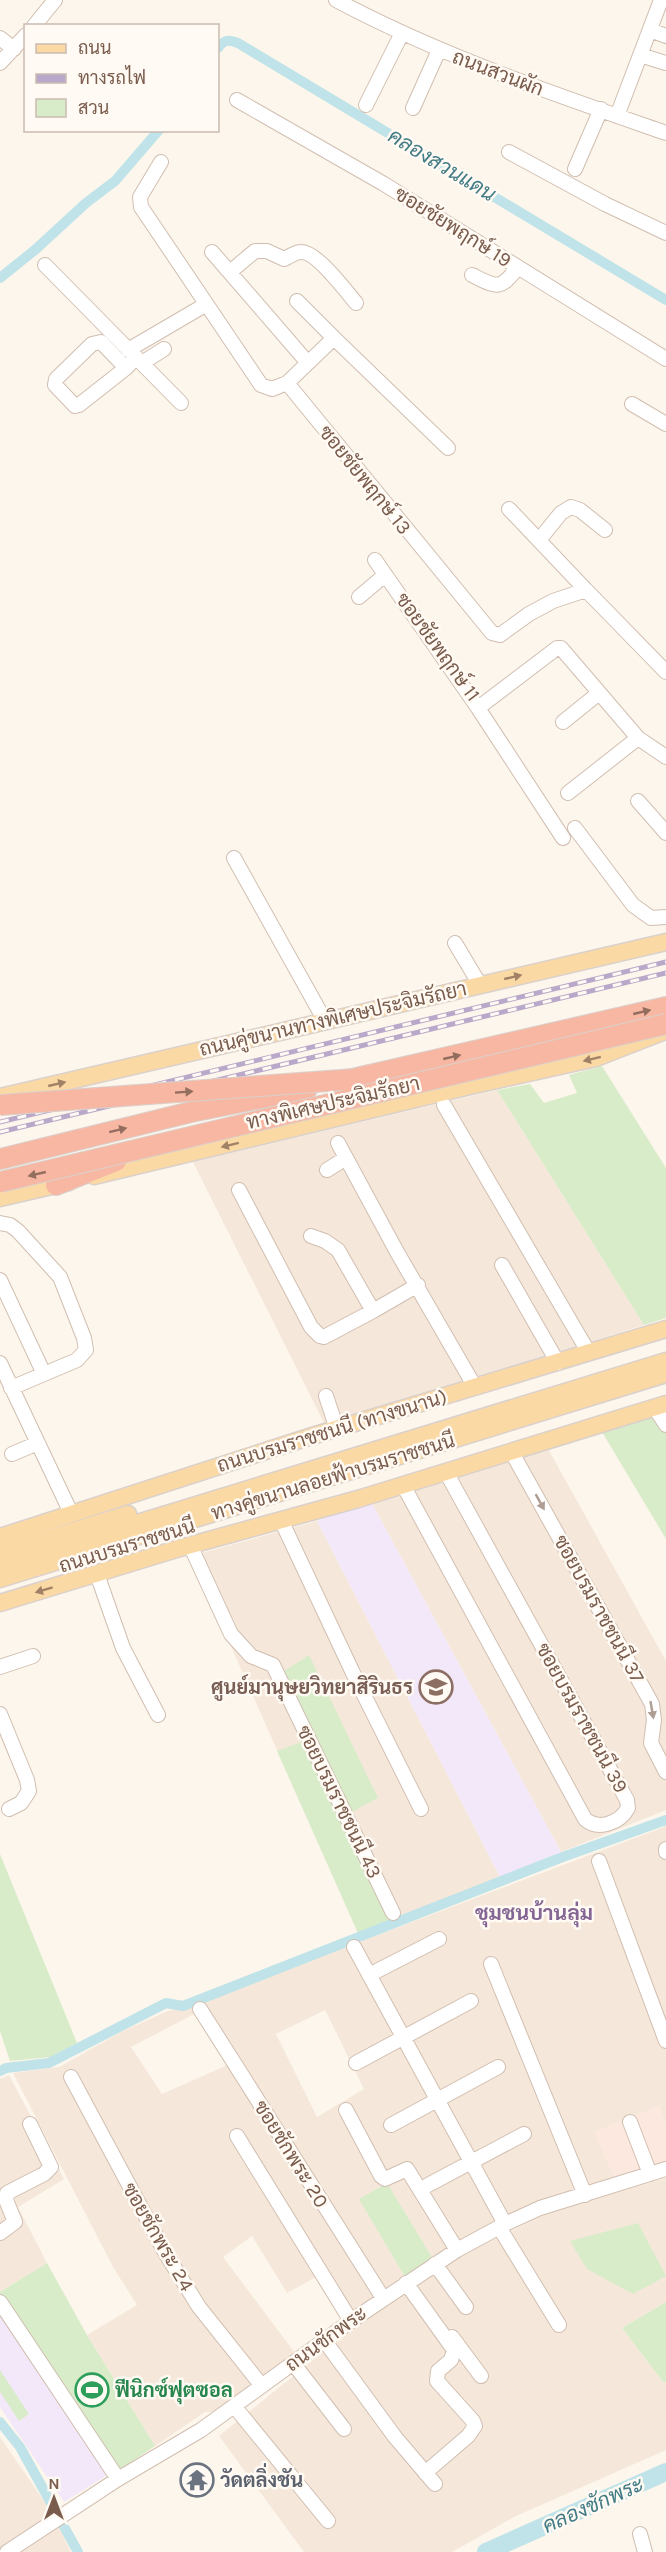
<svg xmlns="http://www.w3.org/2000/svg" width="666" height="2552" font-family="Karla,Sarabun,sans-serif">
<rect width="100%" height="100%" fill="#fdf6ec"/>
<path fill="#f5e8da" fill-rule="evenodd" d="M497,1090L644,1325L325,1425L193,1162Z
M546,1445L666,1661V1810L561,1852L370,1500Z
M317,1521L500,1877L358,1933L191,1556Z
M666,1817V2125L659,2106L595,2132L615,2179L556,2195L458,2241L433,2259L386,2183L360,2199L405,2277L345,2318L316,2277L287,2293L252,2236L223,2257L295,2353L214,2412H205L155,2446L87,2335L137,2305L113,2267L13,2073L59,2067L121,2032L168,2011L200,2002L664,1827ZM325,2010L364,2089L317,2117L276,2034ZM198,2012L230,2064L162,2094L131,2047Z
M9,2075L64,2179L18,2207L47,2263L0,2292V2079Z
M666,2178V2302L622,2328L664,2383L666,2382V2450L514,2517L452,2552H304L219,2436L349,2331L452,2260L552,2211Z
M0,2437L53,2514L0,2552Z
M57,2524L71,2552H17Z"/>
<path fill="#fde8e0" d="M659,2106L666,2125V2161L615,2179L595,2132Z"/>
<path fill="#f3e8fa" d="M370,1500L561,1852L500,1877L317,1521Z
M0,2309L111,2473L64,2502L0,2407Z"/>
<path fill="#d8ecc9" d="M602,1066L666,1168V1318L644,1325L497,1090L530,1084L544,1103L577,1093L569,1075Z
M666,1412V1539L602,1432Z
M309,1655L378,1798L352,1812L284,1671Z
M304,1741L389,1921L358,1933L277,1751Z
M0,1854L77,2043L51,2057L10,2061L0,2031Z
M387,2183L433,2259L405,2277L359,2199Z
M638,2223L666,2276L633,2294L587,2269L570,2241Z
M47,2263L87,2335L155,2446L118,2471L0,2295V2292Z
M666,2302V2382L664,2383L622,2328Z
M0,2370L29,2414L19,2421L0,2392Z"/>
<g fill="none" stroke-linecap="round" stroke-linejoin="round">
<path stroke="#bfe3e8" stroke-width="10" d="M218,48C224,40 228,39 238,43L666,300
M0,278L36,249L86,203L115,181L159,130
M0,2071L6,2068L49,2063L166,2003L183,2006L560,1858L666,1820
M0,2422L20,2447L78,2552"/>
<path stroke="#bfe3e8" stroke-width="18" d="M486,2552L666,2472"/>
<defs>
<path id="minor" d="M336,0C441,56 554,94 666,133
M34,26L55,0
M650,30L666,36
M0,38L14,49
M640,55L666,63
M0,63L26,35
M237,100L384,184L666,359
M366,105L402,33
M413,108L439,50
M617,116L661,0
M509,152L605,204L666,233
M161,162L140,197L141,207L261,385L272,389L287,383L492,633L500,635L529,614L553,601L586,590L666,672
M575,169L601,109
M212,252L308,363
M45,265L181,403
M230,272L255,251H267L284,259C289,257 295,252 301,252C316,251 347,292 356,303
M472,275C496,287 500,291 517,268
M334,338L448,448
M128,350L205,305
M142,363L164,349
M126,368L79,405L75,406L55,385L56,379L92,344L101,342L126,368L136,357
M287,383L334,338L297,301
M632,404L666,424
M509,509L586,590
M539,540L561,513L571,507L580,510L605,530
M375,560L478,708L557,648H561L638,738L666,757
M359,597L385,575
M478,708L563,838
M563,722L599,693
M568,793L638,738
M638,801L666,833
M575,828L633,905L651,918L666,917
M234,858L325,1021
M455,943L480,985
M444,1105L589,1353
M338,1143L397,1252L475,1387
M327,1170L346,1158
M239,1190L311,1327L320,1336L324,1337L373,1311
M0,1223L10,1225L18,1231L60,1277L84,1338L86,1350L77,1360L11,1388
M311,1236L325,1241L338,1250L373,1311L418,1285
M502,1265L558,1363
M0,1280L44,1374
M0,1363L71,1513
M326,1396L337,1429
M655,1408L666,1425
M511,1451L652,1704L654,1720L651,1743L666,1772
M12,1454L38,1443
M403,1485L585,1819C598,1831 620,1823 628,1808L627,1800L446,1472
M281,1520L353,1673L421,1809
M190,1545L231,1634L251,1656L273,1665L393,1913
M97,1574L123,1648L158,1715
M0,1667L33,1656
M0,1714L27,1780L29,1791L21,1803L9,1809
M666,1849V1852
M599,1861L666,2041
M354,1947L505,2224
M491,1964L585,2195
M369,1975L439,1939
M200,2009L383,2298
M356,2063L471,2001
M71,2077L166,2254L199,2307L262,2386
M346,2110L381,2176L385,2179L407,2169L457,2250
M630,2122L650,2174
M391,2125L498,2067
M237,2136L351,2321
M428,2185L524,2134
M499,2227L559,2325
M0,2233L15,2222L6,2200L7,2193L44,2174L51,2167L30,2124
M435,2264L466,2307
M406,2283L454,2350L451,2360L438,2371L437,2381L473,2421L475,2426L468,2436L425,2473
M0,2302L118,2479
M452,2337L481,2376
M324,2340L395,2437L435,2484
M293,2363L344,2429
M234,2406L328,2521
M640,2534L645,2552
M7,2552L118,2479L201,2430L351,2321L457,2250L505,2224L540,2208L666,2169"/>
<path id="major" d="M0,1097L666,942
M94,1176L470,1086L596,1058L665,1031
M0,1198L69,1182
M0,1537L312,1436L666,1329
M0,1553L128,1514
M0,1565L666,1361
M0,1579L666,1374
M0,1603L180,1548L358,1499L666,1404"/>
<path id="highway" d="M339,1082L666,1007
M0,1159L191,1112L307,1089
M56,1185L116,1161"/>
</defs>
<use href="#minor" stroke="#d1beb0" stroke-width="16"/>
<use href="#major" stroke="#dad1cd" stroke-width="19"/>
<use href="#highway" stroke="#dad1cd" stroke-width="22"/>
<use href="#minor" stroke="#fff" stroke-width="14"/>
<use href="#major" stroke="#fbd9a5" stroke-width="16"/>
<use href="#highway" stroke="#f7b7a3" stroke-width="20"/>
<defs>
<path id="rail" d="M0,1122L666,962
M0,1132L666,973"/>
</defs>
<use href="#rail" stroke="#b9a8c9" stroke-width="5"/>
<use href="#rail" stroke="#fffaf3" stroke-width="3" stroke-dasharray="9" stroke-linecap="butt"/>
<defs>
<path id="highway-bridge" d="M0,1105L355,1079
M0,1182L666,1024"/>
</defs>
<use href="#highway-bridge" stroke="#dad1cd" stroke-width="22" stroke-linecap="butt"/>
<use href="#highway-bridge" stroke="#f7b7a3" stroke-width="20"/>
</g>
<defs><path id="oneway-solid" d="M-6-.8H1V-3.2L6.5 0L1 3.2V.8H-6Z" transform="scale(1.5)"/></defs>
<g fill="#a18267">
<use href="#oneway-solid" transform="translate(513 977) rotate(-13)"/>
<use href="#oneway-solid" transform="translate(592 1059) rotate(166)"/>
<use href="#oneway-solid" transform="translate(57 1084) rotate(-13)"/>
<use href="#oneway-solid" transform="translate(230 1145) rotate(166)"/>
<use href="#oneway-solid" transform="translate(44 1590) rotate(163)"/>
</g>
<g fill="#936e5e">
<use href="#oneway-solid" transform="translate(642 1012) rotate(-13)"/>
<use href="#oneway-solid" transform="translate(452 1057) rotate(-13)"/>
<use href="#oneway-solid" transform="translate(184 1092) rotate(-4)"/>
<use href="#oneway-solid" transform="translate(118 1130) rotate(-14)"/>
<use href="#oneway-solid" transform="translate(37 1174) rotate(167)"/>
</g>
<g fill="#af9d94">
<use href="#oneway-solid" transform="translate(540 1502) rotate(61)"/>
<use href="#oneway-solid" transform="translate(652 1710) rotate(80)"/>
</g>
<defs>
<symbol id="university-ring" viewBox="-11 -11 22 22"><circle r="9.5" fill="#fffaf3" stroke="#8d6e63" stroke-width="1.5"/><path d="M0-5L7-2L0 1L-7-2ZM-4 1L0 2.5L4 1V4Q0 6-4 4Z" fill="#8d6e63"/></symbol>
<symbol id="stadium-ring" viewBox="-11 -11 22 22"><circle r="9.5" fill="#fffaf3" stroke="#2e9e5b" stroke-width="1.5"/><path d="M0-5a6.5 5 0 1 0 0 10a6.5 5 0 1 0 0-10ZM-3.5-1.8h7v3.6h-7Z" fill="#2e9e5b"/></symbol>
<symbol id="temple-ring" viewBox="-11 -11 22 22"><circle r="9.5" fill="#fffaf3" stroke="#6b7280" stroke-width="1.5"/><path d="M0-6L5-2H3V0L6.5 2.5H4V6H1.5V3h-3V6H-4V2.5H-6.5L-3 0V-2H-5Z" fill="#6b7280"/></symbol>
</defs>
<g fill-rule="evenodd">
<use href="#university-ring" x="417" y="1668" width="38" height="38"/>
<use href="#stadium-ring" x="73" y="2371" width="38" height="38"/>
<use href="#temple-ring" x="178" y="2461" width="38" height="38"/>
</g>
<g text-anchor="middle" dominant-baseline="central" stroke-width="5" stroke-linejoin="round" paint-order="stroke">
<g font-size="20" fill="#7a5c4d" stroke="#fffaf3">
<text transform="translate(498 73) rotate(21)">ถนนสวนผัก</text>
<text transform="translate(453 227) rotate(32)">ซอยชัยพฤกษ์ 19</text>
<text transform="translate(365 480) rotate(51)">ซอยชัยพฤกษ์ 13</text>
<text transform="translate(438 647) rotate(54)">ซอยชัยพฤกษ์ 11</text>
<text transform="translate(333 1019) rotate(-13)">ถนนคู่ขนานทางพิเศษประจิมรัถยา</text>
<text transform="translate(333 1103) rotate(-13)">ทางพิเศษประจิมรัถยา</text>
<text transform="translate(332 1431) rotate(-17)">ถนนบรมราชชนนี (ทางขนาน)</text>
<text transform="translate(333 1477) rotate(-17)">ทางคู่ขนานลอยฟ้าบรมราชชนนี</text>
<text transform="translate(127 1546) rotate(-17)">ถนนบรมราชชนนี</text>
<text transform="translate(599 1609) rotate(61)">ซอยบรมราชชนนี 37</text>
<text transform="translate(582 1718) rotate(61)">ซอยบรมราชชนนี 39</text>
<text transform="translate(339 1802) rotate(64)">ซอยบรมราชชนนี 43</text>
<text transform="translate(291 2154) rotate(58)">ซอยชักพระ 20</text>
<text transform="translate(158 2237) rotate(60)">ซอยชักพระ 24</text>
<text transform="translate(326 2339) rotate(-36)">ถนนชักพระ</text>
</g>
<g font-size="20" font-weight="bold" fill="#785e54" stroke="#fffaf3" text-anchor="end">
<text x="413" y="1687">ศูนย์มานุษยวิทยาสิรินธร</text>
</g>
<g font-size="20" font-weight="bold" fill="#27864d" stroke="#fffaf3" text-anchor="start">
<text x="115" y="2390">ฟีนิกซ์ฟุตซอล</text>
</g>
<g font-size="20" font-weight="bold" fill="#5b616d" stroke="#fffaf3" text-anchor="start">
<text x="220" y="2480">วัดตลิ่งชัน</text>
</g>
<g font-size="21" font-style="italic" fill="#437c86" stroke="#fffaf3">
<text transform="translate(442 165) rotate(31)">คลองสวนแดน</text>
<text transform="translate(593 2505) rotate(-24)">คลองชักพระ</text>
</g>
<g font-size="21" font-weight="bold" fill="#846695" stroke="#fffaf3">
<text x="534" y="1913">ชุมชนบ้านลุ่ม</text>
</g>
</g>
<rect x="24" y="24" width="195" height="108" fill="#fffaf3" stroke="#cabbb1" stroke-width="1.5"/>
<rect x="36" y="44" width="30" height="9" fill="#fbd9a5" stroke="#cabbb1" stroke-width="1.5"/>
<text x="78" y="54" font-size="18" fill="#7a5c4d">ถนน</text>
<rect x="36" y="74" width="30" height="9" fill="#b9a8c9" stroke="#cabbb1" stroke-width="1.5"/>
<text x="78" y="84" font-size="18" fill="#7a5c4d">ทางรถไฟ</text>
<rect x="36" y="99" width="30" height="18" fill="#d8ecc9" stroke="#cabbb1" stroke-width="1.5"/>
<text x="78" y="114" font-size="18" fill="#7a5c4d">สวน</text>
<g transform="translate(54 2498)" stroke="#fffaf3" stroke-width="4.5" paint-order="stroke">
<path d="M0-4.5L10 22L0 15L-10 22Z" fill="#7a5c4d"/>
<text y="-9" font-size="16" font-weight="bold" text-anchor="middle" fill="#7a5c4d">N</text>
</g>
</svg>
